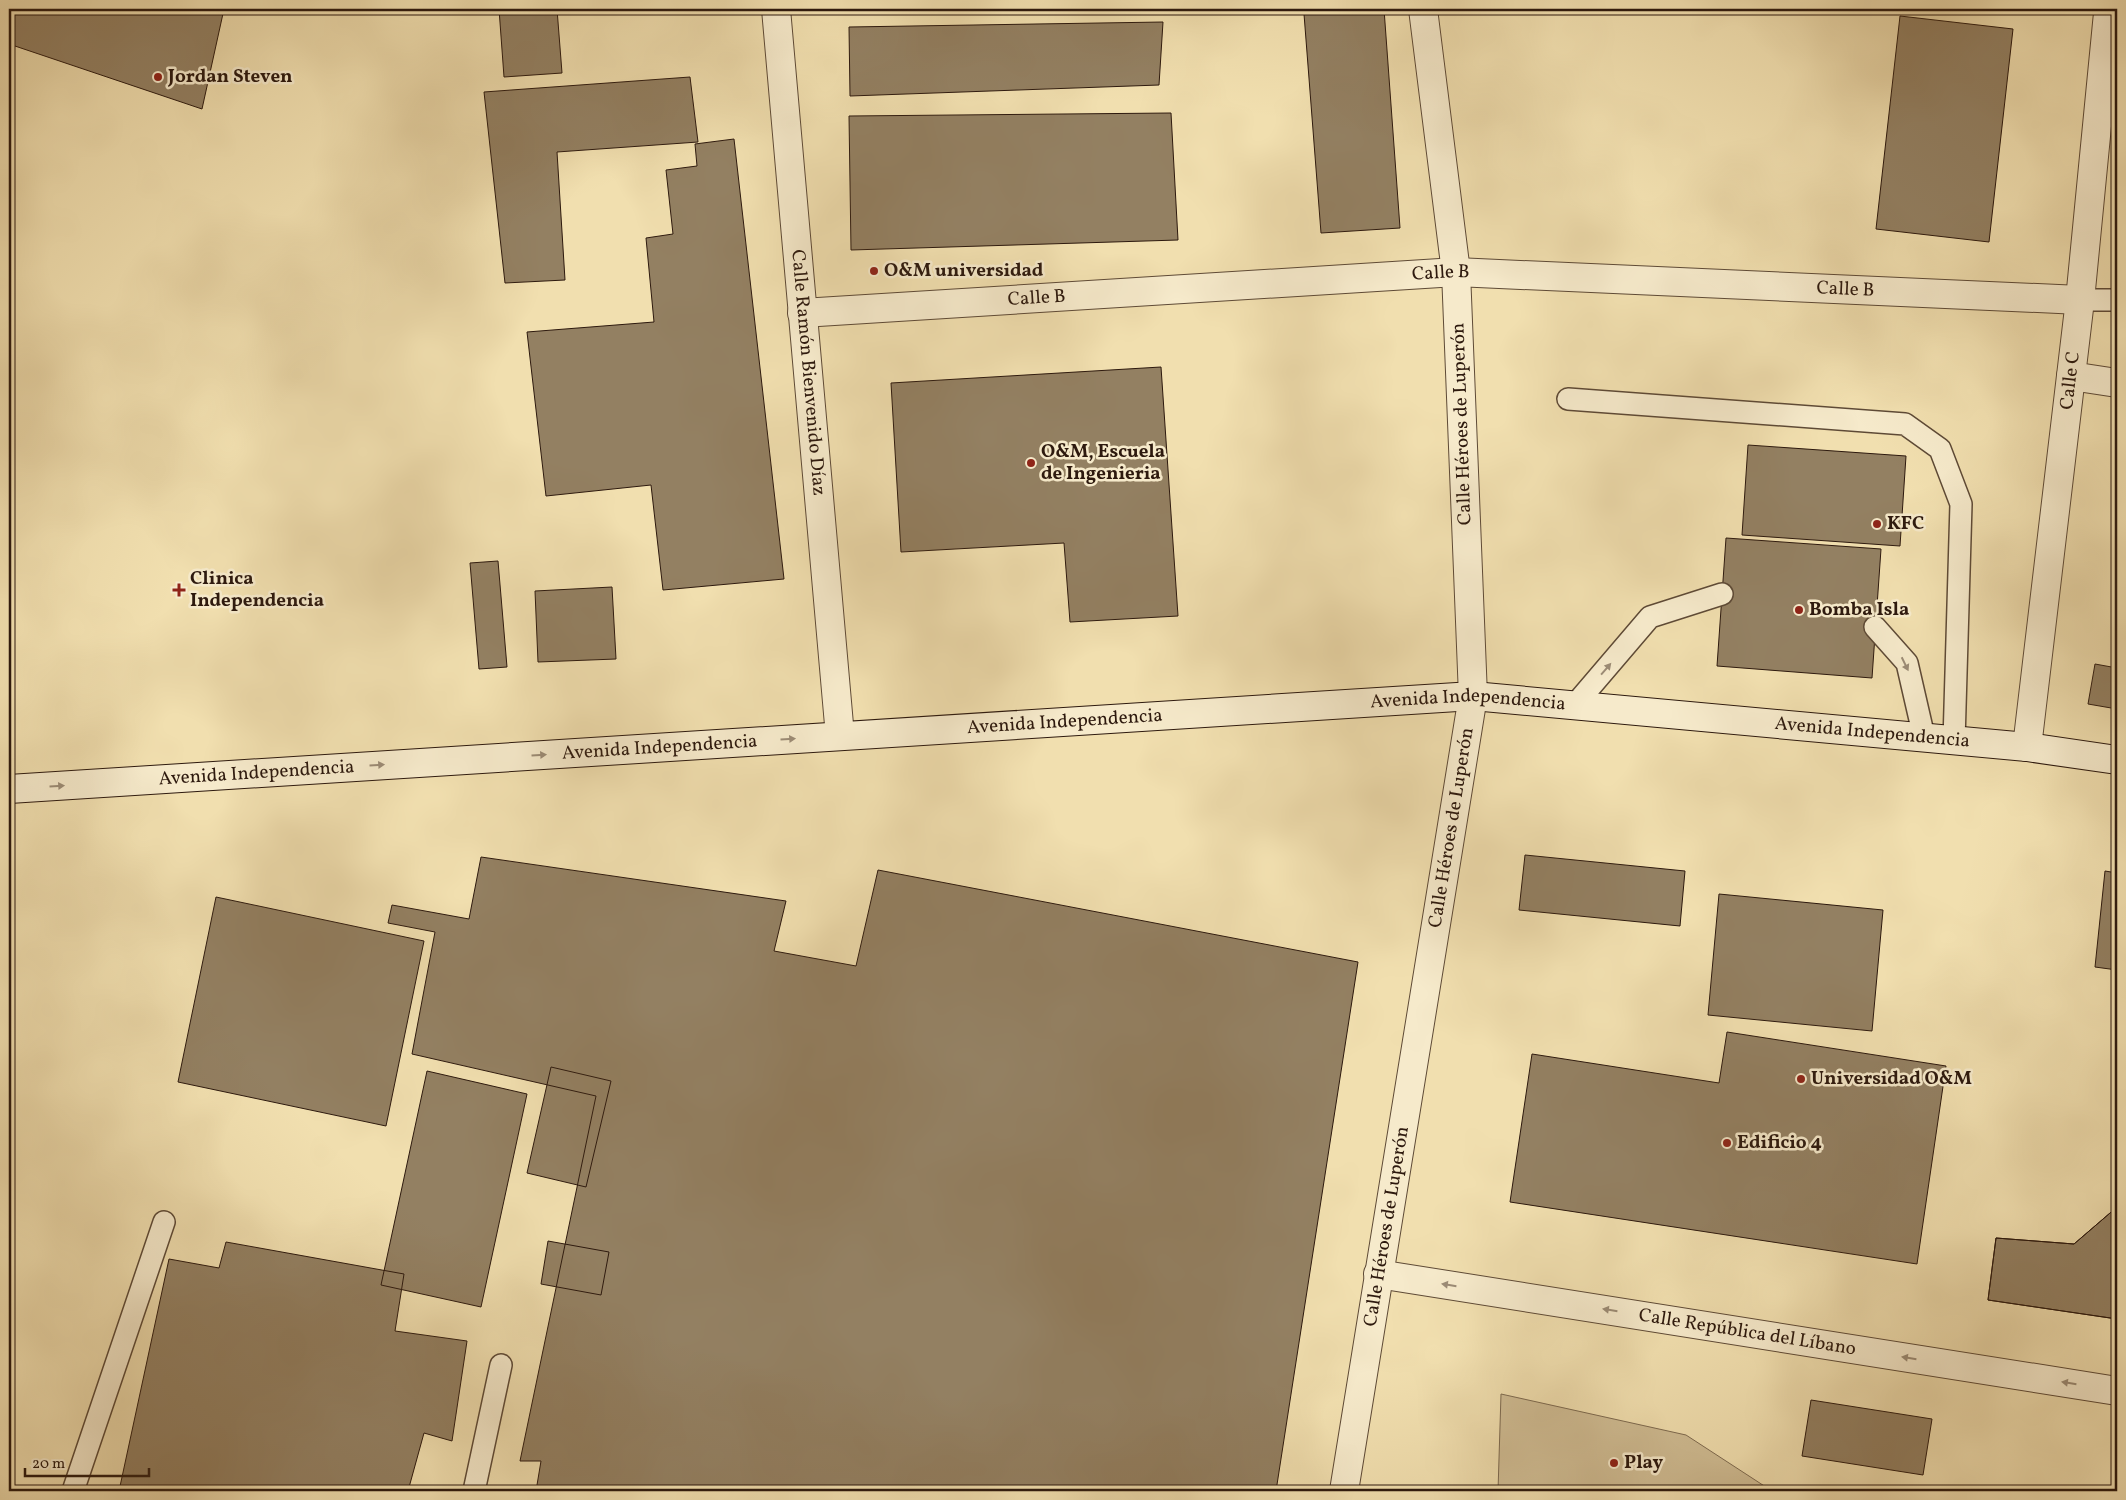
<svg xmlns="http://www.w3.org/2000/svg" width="2126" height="1500" font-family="Vollkorn,serif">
<rect width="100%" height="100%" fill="#f1dfaf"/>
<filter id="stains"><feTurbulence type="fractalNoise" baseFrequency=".004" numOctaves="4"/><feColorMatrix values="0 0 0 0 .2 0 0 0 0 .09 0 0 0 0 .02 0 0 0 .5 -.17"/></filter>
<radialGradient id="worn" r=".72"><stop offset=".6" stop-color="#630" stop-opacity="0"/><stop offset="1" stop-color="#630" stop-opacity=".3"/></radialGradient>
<path fill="#d0bd94" stroke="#7e6b51" d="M1501,1394L1686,1435L1772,1491H1498Z"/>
<path fill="#938062" stroke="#2d190e" d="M9,9H224L202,109L9,44Z
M499,9H557L562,73L504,77Z
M1384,9L1400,228L1321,233L1304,14Z
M1900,16L2013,29L1989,242L1876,229Z
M1163,22L1159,85L850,96L849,27Z
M690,77L698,142L557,152L565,280L505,283L484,92Z
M1171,113L1178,240L851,250L849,116Z
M734,139L784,579L663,590L651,485L546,496L527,332L654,322L646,238L673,234L666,170L697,166L695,144Z
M1161,367L1178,616L1070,622L1064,543L901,552L891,383Z
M1748,445L1906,456L1900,546L1742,535Z
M1726,538L1881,549L1872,678L1717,666Z
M498,561L507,667L479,669L470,563Z
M612,587L616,659L538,662L535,591Z
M2095,664L2117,668V709L2088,704Z
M1525,855L1685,871L1680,926L1519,910Z
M481,857L786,901L774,951L856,966L878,870L1358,962L1276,1491H536L541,1461H520L596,1096L412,1054L435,932L388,923L392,905L469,919Z
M2105,871L2117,873V970L2095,967Z
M1719,894L1883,910L1872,1031L1708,1015Z
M216,897L424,941L386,1126L178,1082Z
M1727,1032L1946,1066L1917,1264L1510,1202L1532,1054L1719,1083Z
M551,1067L611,1081L586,1187L527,1173Z
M427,1071L527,1094L481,1307L381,1285Z
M2117,1207V1319L1988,1300L1996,1238L2074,1244Z
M2117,1207V1319L1988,1300L1996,1238L2074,1244Z
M548,1241L609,1252L601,1295L541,1284Z
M226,1242L404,1274L395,1331L467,1341L452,1441L424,1433L408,1491H119L169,1259L219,1268Z
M1811,1400L1932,1419L1923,1475L1802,1456Z"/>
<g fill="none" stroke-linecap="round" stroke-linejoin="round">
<defs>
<path id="lane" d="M2080,300H2117
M1568,399L1905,424L1940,449L1961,504L1954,741
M1875,627L1907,663L1924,737
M1574,706L1650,617L1722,594
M73,1491L164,1222
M474,1491L501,1365"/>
<g id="street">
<path id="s1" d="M776,9L840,736"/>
<path id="s2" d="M802,313L1456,272L2080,300"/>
<path d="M2071,376L2117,383"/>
<path id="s3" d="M2027,747L2080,300L2108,13"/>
<path id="s4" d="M1378,1274L2117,1391"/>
<path id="s5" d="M1344,1491L1473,696L1456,272L1423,9"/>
</g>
<g id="secondary">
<path id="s6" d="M9,789L1473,696L2027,747L2117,760"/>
</g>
</defs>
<use href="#lane" stroke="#5e4a36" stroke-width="24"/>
<use href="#street" stroke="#5e4a36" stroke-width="30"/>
<use href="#secondary" stroke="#2d190e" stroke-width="30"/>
<use href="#lane" stroke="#f6eacb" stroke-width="21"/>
<use href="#street" stroke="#f6eacb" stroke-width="28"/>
<use href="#secondary" stroke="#f6eacb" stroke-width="28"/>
</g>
<defs><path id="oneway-solid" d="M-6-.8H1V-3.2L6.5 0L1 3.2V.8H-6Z" transform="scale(1.25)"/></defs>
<g fill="#9c8c76">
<use href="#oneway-solid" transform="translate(1905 664) rotate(64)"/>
<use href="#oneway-solid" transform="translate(1606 669) rotate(-49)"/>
<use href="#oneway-solid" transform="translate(788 739) rotate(-4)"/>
<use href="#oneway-solid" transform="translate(539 755) rotate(-4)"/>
<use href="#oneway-solid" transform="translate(377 765) rotate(-4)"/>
<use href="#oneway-solid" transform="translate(57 786) rotate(-4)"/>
<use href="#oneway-solid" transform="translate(1449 1285) rotate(-171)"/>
<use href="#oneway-solid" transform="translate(1610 1310) rotate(-171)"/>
<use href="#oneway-solid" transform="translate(1909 1358) rotate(-171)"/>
<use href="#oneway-solid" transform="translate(2069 1383) rotate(-171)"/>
</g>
<g fill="#8f2418" stroke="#f6eacb" stroke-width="2">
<circle cx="158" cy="77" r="5"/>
<circle cx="874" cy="271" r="5"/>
<circle cx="1031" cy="463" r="5"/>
<circle cx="1877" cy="524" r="5"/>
<path d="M176.5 582.5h5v5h5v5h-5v5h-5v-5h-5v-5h5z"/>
<circle cx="1799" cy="610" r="5"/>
<circle cx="1801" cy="1079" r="5"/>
<circle cx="1727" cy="1143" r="5"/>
<circle cx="1614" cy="1463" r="5"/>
</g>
<g text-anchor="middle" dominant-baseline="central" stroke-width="5" stroke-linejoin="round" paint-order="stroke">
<g font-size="19" font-weight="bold" fill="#2d190e" stroke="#f6eacb" text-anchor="start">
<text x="168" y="77">Jordan Steven</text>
<text x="884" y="271">O&amp;M universidad</text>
<text x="1041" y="452">O&amp;M, Escuela<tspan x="1041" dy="22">de Ingenieria</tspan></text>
<text x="1887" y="524">KFC</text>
<text x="190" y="579">Clinica<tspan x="190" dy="22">Independencia</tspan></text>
<text x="1809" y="610">Bomba Isla</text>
<text x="1811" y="1079">Universidad O&amp;M</text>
<text x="1737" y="1143">Edificio 4</text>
<text x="1624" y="1463">Play</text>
</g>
<g font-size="19" fill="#2d190e" stroke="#f6eacb">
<text stroke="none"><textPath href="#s2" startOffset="640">Calle B</textPath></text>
<text stroke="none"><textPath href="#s2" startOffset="1045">Calle B</textPath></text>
<text stroke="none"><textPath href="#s2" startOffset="235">Calle B</textPath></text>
<text stroke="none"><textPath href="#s1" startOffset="365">Calle Ramón Bienvenido Díaz</textPath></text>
<text stroke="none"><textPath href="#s3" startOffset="369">Calle C</textPath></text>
<text transform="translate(1462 424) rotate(-92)">Calle Héroes de Luperón</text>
<text stroke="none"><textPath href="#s6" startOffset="1462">Avenida Independencia</textPath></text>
<text stroke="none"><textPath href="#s6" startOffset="1058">Avenida Independencia</textPath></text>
<text stroke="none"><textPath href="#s6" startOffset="1868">Avenida Independencia</textPath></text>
<text stroke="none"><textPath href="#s6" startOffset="652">Avenida Independencia</textPath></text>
<text stroke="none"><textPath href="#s6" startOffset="248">Avenida Independencia</textPath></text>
<text stroke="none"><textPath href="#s5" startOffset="672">Calle Héroes de Luperón</textPath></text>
<text stroke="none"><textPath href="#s5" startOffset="268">Calle Héroes de Luperón</textPath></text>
<text stroke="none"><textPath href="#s4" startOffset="374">Calle República del Líbano</textPath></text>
</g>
</g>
<rect width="2126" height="1500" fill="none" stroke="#f1dfaf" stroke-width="30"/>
<rect x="10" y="10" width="2106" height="1480" fill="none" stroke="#2d190e" stroke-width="2.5"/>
<rect x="15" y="15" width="2096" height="1470" fill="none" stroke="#2d190e"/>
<path d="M25 1468v8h124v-8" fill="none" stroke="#2d190e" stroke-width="2.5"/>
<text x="32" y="1468" font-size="15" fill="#2d190e" stroke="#f6eacb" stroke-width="4" paint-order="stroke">20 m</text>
<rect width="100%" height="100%" filter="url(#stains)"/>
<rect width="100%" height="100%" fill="url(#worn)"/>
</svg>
